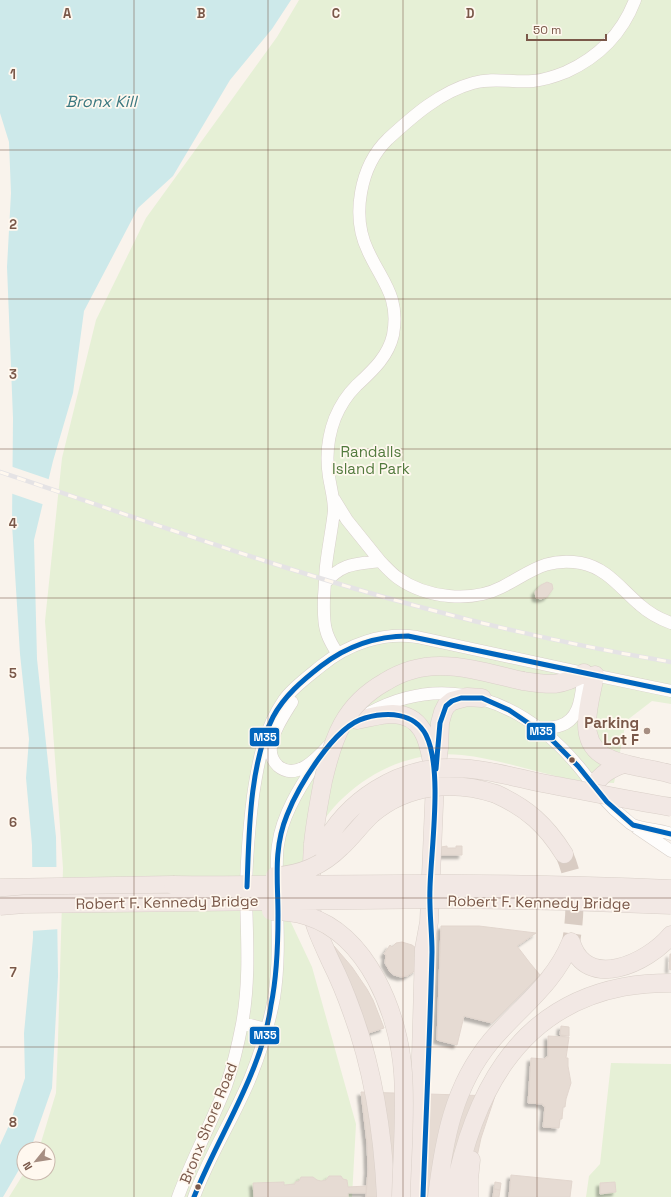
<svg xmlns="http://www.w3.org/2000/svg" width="671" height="1197" font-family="'Space Grotesk',sans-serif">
<defs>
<filter id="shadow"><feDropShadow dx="-3.5" dy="3.5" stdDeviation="1" flood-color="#0004"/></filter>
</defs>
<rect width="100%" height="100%" fill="#f9f3ec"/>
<path fill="#e6f0d6" d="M299,0H671V704L652,701L626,721L614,783C601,782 587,782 574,780C536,773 500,759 462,755C402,748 341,785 313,837C300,861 294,888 287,914L312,967L356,1124L352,1197H9L24,1173H48V1149H39L56,1093L58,1040L63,868L45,621L62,458L96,320L146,218L277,37Z
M611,1063L671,1064V1197H586L589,1176L600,1164Z"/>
<path fill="#cde9ea" d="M0,0H291L272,29L230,80L173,176L138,208L84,311L73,393L53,461L34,540L37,659L56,837L58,976L52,1088L31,1148L24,1149V1161L3,1197H0V1145L10,1123L25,1078L24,1033L33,938L32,845L26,778L29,739L20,654L12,524L13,418L7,267L11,193L9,142L0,113Z"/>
<path fill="#f9f3ec" d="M10,466L51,480L45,505L10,493Z
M30,867H59L60,929L31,931Z"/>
<path fill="#e6dbd3" stroke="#e2d6ce" filter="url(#shadow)" d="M547,582L552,584L553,589L547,597L541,599L536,598L535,592L541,585Z
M447,846V848H456V846H462V855H441V847Z
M441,926H479L536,933L517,946L530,963L540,975L492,1023L464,1016L457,1045L437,1040Z
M402,942L412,945L416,948V970L407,976L401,977L394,975L390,972L385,963L386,955L384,954L390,945L392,947L396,943Z
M334,946L352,967L367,989L373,1000L384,1028L369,1033L356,996Z
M670,954H671V970L669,969Z
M561,1026L569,1027V1036L560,1035Z
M548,1036L569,1037L566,1058H568V1066L571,1083L566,1099L565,1107H563L562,1119H560L559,1128L543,1127L545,1106H543V1104L528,1103L531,1058L545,1059L546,1057H548Z
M361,1092L495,1096L481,1138L475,1166L472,1197H366L368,1170L367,1143Z
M511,1175L572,1181L570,1197H509Z
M329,1176H341L343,1179L347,1180L348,1187L366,1186V1193H348V1197H254L253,1183L284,1182V1185L295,1184V1182L299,1181L301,1177H313L317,1180L321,1181L326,1180Z
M495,1182L501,1183L500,1190L494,1189Z
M615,1182L616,1192L600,1194V1183Z
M494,1189L500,1190L499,1197H493Z"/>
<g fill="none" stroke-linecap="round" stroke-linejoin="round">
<path stroke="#d9ccc3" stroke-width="18" stroke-dasharray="18 9" stroke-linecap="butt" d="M564,854C577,882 576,912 571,942"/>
<defs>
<path id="minor" d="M334,499L347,520L380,561
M325,583C342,563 355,564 380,561C386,567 391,573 398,578C426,598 471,603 502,587C531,572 546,557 581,563C607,568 621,589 640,605C649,613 660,619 671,623
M337,653C333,646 328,639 326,630C323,620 324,607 324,596C325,586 325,576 326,566C328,548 332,529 334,511C334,499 331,489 329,477C326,458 328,436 335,418C340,406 347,395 356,386C372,371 388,357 393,335C400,296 382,282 368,251C351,216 360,166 388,139C413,116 440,92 473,83C493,77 513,83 533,81C544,80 556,76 566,72C599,57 622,34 635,0
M292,702C284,715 273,731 271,747C270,754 273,761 278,766C297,782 319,756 331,743
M369,713C448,670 525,702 579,767C593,784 605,803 623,817C626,819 629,823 633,825C644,830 659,829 671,834
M538,728C545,728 552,728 559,726C582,720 581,692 584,673
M637,828L671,851
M277,882C277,869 276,857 278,845C282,815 300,786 317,762
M243,1023L266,1029
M178,1197C192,1159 211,1124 226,1086C233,1066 238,1045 242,1024C250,982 247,938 246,896C246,863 249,829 253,796C258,762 264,729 284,700C291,689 310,675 321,666C348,644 382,632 417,637L584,673L671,691
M194,1197C209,1155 234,1118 251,1076C261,1051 269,1025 274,998C279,967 278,935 277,904"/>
<path id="highway" d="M595,675C592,691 587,708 587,724C587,756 612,761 638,767C649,769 660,771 671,774
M523,681C550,685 560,687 584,673
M357,720C369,718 381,714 393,714C422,715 428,739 432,762
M593,786C602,774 610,768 624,764
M496,794C527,808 546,825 564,854
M311,882L313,844
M0,888L173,885
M311,908C314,927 323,944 331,962C339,978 346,995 352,1012C374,1071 383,1135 386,1197
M571,942C586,992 648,963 671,935
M411,1197L420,1091L424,949L429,922L435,782L439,748L440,723L443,712L446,706L452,701L467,697L482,698
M437,1197C444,1140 453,1087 491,1041C520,1007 554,984 571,942
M453,1197C472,1099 514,1008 623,987C639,984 655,983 671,983
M469,1197V1179L471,1160"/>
</defs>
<use href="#minor" stroke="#d8d0ca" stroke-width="13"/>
<use href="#highway" stroke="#dad0c9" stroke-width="19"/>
<use href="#minor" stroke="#fefdfc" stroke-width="12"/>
<use href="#highway" stroke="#f2e8e4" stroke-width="18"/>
<defs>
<path id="rail" d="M0,472C141,519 281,570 424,608C505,630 588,648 671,662"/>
</defs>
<use href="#rail" stroke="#e5e3e5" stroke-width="4.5"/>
<use href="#rail" stroke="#fff8ef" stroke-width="3" stroke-dasharray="9" stroke-linecap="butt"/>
<defs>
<path id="highway-bridge" d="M313,844C315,823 319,802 323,781C333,738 344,705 385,682C401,672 420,666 440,666C468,666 496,675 523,681
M322,848C347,800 398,767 452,768C483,768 513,777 542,783C585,791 628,800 671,807
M275,876C300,875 323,865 341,847C352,837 361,824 372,814C407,784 454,780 496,794
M173,885C248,886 323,884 398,884C489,883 580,885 671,889
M0,906L24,904L449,899L563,901L671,905
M271,911C283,911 295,912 307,916C368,935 399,1014 403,1073C406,1114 402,1156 401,1197"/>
</defs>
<use href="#highway-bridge" stroke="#dad0c9" stroke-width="19" stroke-linecap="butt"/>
<use href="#highway-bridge" stroke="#f2e8e4" stroke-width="18"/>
<defs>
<path id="bus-1" d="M436,769L440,723L446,706L452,701L461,698H482L509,710L549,737L578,766L607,802L633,825L671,834
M247,887C249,835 249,764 273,717C284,696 303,680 321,666C347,646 375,636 408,636L671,691
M194,1197C212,1152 237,1111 254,1067C262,1047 268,1026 271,1005C277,976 278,945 278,915C278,880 273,849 287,815C298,787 334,726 365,718C387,712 414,712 426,735C443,769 431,849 430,888C429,910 432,931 432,952C430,1034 426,1115 423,1197"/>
</defs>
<use href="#bus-1" stroke="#fff8ef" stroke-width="8"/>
<use href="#bus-1" stroke="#0065bd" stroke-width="5"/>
</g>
<path fill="none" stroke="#7a5849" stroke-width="1" stroke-opacity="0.55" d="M134,0V1197M268,0V1197M403,0V1197M537,0V1197M0,150H671M0,299H671M0,449H671M0,598H671M0,748H671M0,898H671M0,1047H671"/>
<circle fill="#a68e82" stroke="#fff8ef" stroke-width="1.5" cx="647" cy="731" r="4"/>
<g fill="#7a5849" stroke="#fff8ef" stroke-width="1.5">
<circle cx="572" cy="760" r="3.5"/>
<circle cx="198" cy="1187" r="3.5"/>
</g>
<g text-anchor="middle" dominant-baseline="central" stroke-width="3.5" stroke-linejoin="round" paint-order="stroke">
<g font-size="15" fill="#527a3d" stroke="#fff8ef">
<text x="371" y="451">Randalls<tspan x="371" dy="17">Island Park</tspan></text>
</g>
<g font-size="15" font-weight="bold" fill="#7a5849" stroke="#fff8ef" text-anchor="end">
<text x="639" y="722">Parking<tspan x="639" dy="17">Lot F</tspan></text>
</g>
<g font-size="15" fill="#7a5849" stroke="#fff8ef">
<text transform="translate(167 902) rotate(-1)">Robert F. Kennedy Bridge</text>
<text transform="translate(539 902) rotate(1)">Robert F. Kennedy Bridge</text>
<text transform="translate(208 1123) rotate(-68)">Bronx Shore Road</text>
</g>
<g font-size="16" font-style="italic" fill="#3b7880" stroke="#fff8ef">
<text x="101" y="101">Bronx Kill</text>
</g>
</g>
<g font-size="13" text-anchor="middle" font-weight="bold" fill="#7a5849" stroke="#fff8ef" stroke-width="3.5" stroke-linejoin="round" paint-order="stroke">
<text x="67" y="18">A</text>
<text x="201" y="18">B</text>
<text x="336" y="18">C</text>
<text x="470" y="18">D</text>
<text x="13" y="79">1</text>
<text x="13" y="229">2</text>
<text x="13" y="379">3</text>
<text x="13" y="528">4</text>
<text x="13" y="678">5</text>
<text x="13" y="827">6</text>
<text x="13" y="977">7</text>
<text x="13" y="1127">8</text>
</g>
<g stroke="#fff8ef" stroke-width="1.5">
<rect x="526" y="722" width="30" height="19" rx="4" fill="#0065bd"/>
<rect x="249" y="727" width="31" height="20" rx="4" fill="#0065bd"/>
<rect x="249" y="1026" width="31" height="19" rx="4" fill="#0065bd"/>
</g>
<g font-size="11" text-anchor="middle" font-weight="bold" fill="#fff">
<text x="541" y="735">M35</text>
<text x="265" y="741">M35</text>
<text x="265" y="1039">M35</text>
</g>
<g transform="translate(36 1161) rotate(240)"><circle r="19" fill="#fff8ef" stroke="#cab8ad"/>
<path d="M0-3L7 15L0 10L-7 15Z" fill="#a68e82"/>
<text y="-6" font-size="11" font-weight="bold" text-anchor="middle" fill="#7a5849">N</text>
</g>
<path d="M527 34v6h79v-6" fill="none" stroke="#7a5849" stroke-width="2"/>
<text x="533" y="34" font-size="12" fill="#7a5849" stroke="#fff8ef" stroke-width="3" paint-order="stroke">50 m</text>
</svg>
